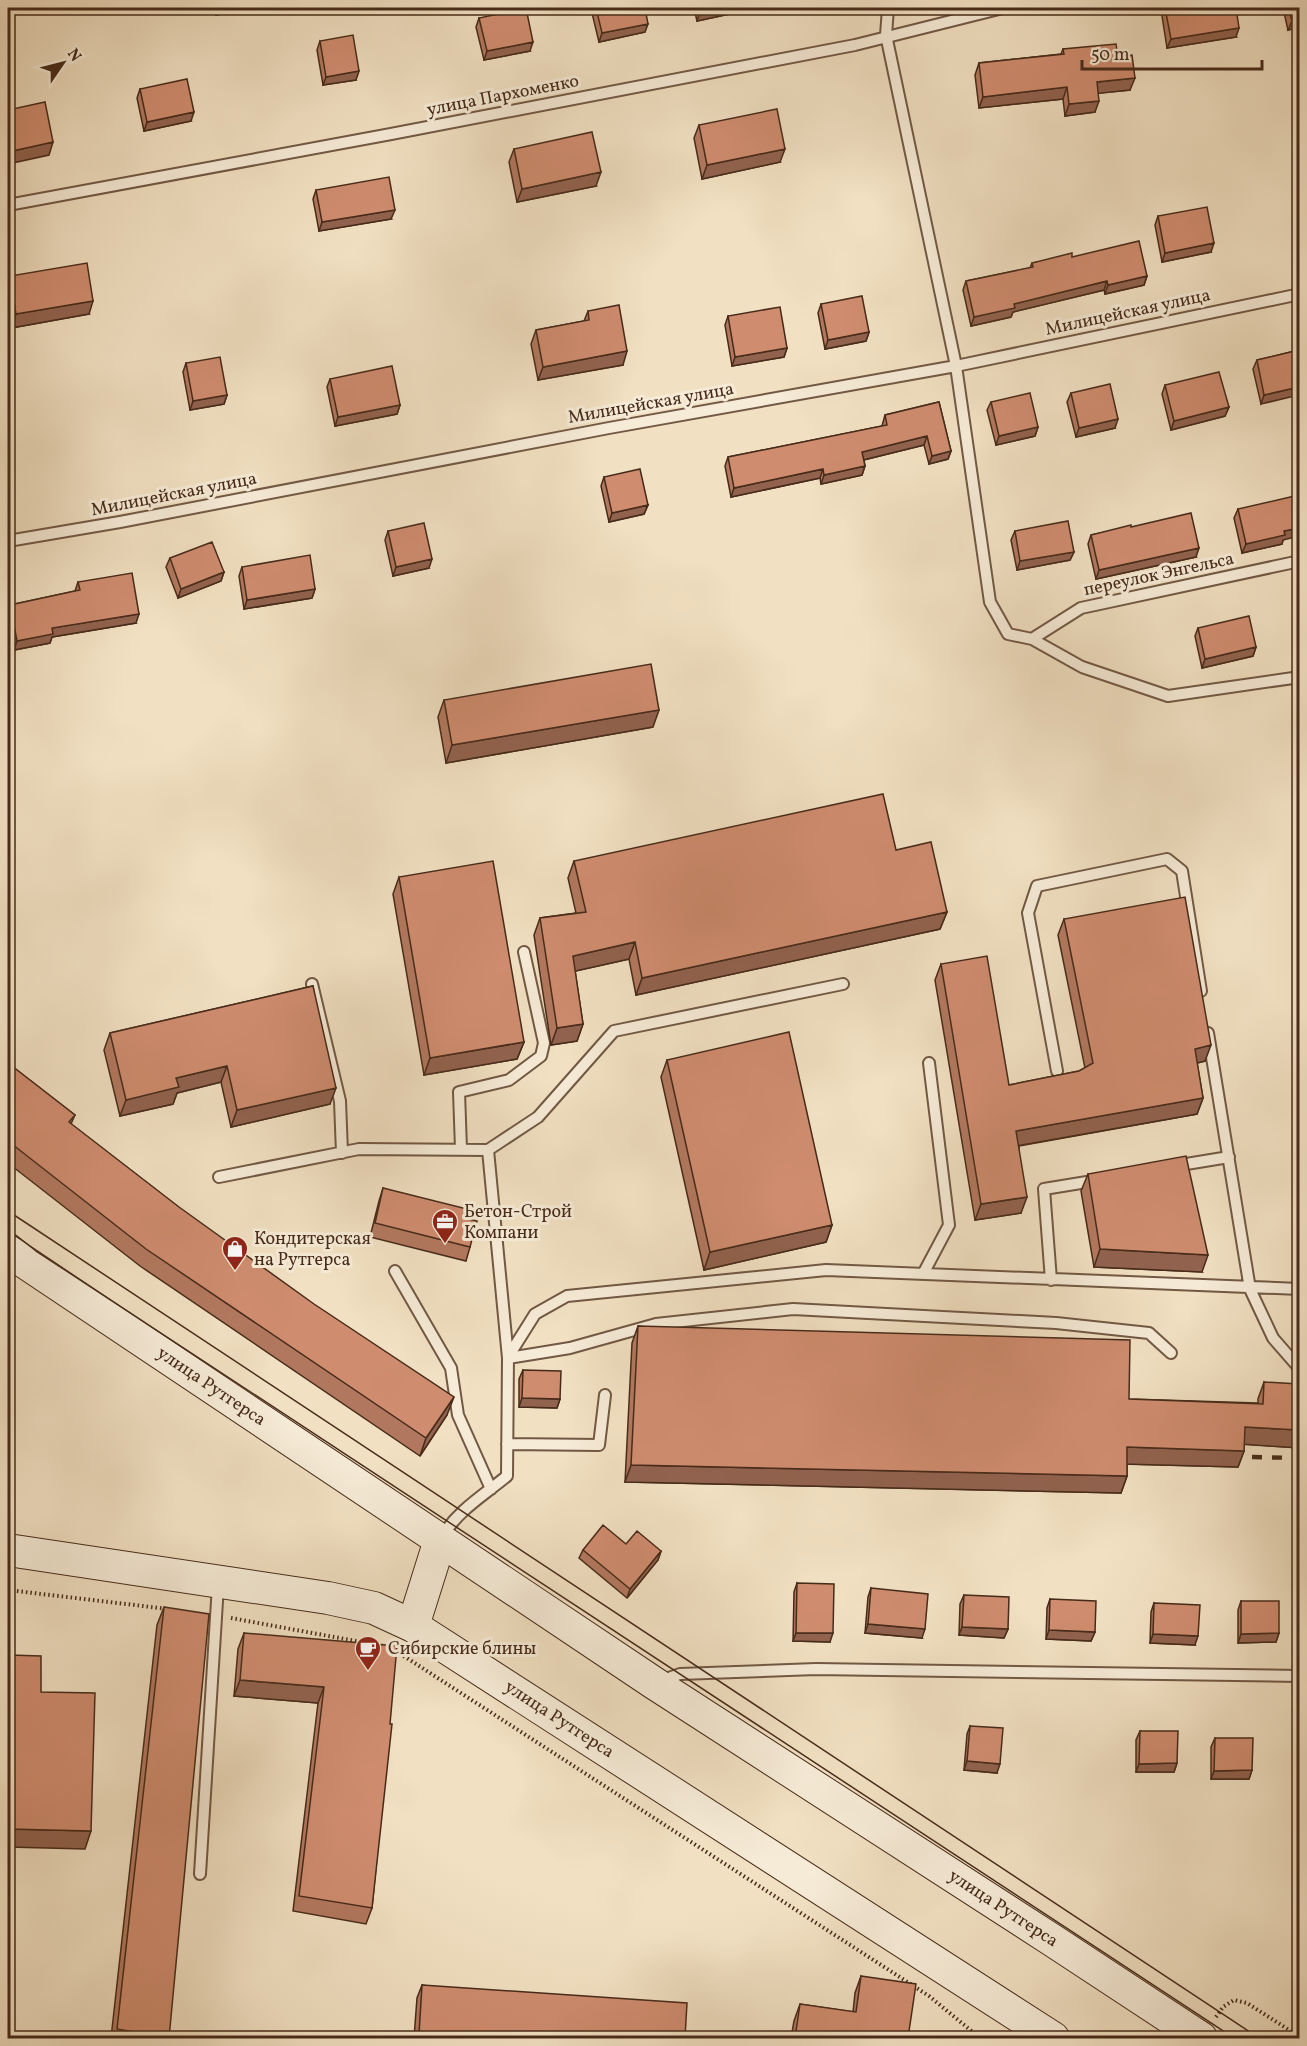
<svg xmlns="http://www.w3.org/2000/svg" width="1307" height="2046" font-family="Vollkorn,serif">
<rect width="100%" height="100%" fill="#f1e0c2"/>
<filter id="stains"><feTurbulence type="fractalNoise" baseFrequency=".00333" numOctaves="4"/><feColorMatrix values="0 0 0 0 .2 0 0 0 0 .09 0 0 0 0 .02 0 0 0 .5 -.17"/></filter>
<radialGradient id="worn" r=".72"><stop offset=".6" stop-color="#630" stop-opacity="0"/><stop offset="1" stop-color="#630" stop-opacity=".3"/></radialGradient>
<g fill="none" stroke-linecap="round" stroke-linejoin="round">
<defs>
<path id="service" d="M888,8L886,35L956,366L990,602L1008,634L1032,639L1082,667L1168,696L1300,677
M8,205L391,134L855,45L1003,8
M8,541L120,522L609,428L956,366L1300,294
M1032,639L1081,608L1300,561
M312,984L340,1101L342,1153
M1208,1033L1250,1289L1273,1338L1300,1369
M1057,1071L1028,913L1037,886L1167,859L1182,871L1201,991
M461,1149L459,1092L509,1080L541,1056L544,1043L524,952
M1174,1166L1229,1157
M219,1177L359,1149L488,1150
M395,1271L451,1368L458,1415L491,1489
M923,1274L949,1225L929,1063
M1051,1280L1044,1189L1099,1180
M508,1357L535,1314L567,1296L826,1270L1300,1289
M508,1358L570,1348L656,1324L793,1309L1056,1323L1149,1333L1171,1353
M507,1444L599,1445L605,1395
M442,1537C457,1511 484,1495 507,1476L508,1358L488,1150L538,1117L614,1031L843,984
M660,1681L680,1674L816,1669L1300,1676
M200,1874L218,1585"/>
<path id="secondary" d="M8,1251L654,1683L1052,1940L1201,2038
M8,1550L328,1598L374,1608L413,1626L1053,2038
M413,1626L440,1540"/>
</defs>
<use href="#service" stroke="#725844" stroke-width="14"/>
<use href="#secondary" stroke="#472b1a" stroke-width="34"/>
<path stroke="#472b1a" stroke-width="4" stroke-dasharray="1.5 3" stroke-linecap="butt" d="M8,1590L168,1609
M231,1618L383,1646
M396,1651L929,1996L980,2038
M1216,2017L1223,2007L1234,2000L1247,2003L1300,2037"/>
<use href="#service" stroke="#f6ebd7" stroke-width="10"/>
<use href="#secondary" stroke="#f6ebd7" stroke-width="32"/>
<path stroke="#472b1a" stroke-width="1.5" d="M8,1211L1259,2038
M8,1229L36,1251L1234,2038"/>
<path stroke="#472b1a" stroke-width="4.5" stroke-dasharray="10 10" stroke-linecap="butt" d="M1252,1457L1300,1458"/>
</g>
<path fill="#b2785f" stroke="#472b1a" stroke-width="1.5" d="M214,8H251L216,15Z
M592,8H645V32L599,42L591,9Z
M694,8H744L743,11L697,21Z
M1165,8L1236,37L1167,48L1162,16Z
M1283,8H1299V27L1288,30Z
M479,18L530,51L484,60L476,27Z
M320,41L356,80L323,85L317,50Z
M1063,49L1118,57L1130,90L1098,93L1095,112L1065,116L1063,99L979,108L975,75L979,63L1061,54Z
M140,89L191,121L144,131L137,98Z
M699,125L780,162L702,179L694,138Z
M514,149L596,186L517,202L509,162Z
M316,190L391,219L319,231L313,199Z
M1158,216L1211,252L1162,262L1155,225Z
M1072,257L1147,276L1144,285L1105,294L1104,290L1013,312L1011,317L971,326L963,290L966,281L1030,268L1032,263Z
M10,276L89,314L11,328L8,305V282Z
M821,304L869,332L866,341L825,349L818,313Z
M588,311L623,365L538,380L531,344L536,330L584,321Z
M728,316L787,348L784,357L732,366L725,325Z
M1299,350L1261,404L1253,369L1257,360Z
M186,363L227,395L224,404L190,410L183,372Z
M330,379L400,405L397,414L335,426L327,387Z
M1165,385L1229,407L1225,416L1171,430L1162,394Z
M1071,393L1115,428L1076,437L1067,402Z
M939,402L951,451L948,459L929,464L924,445L864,460L865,466L862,475L821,484L820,478L731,497L725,466L728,457L882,426L885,415Z
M991,402L1038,427L1035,436L996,445L987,410Z
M604,477L648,505L644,514L609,522L601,486Z
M1238,509L1283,540L1282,544L1242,553L1234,518Z
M1131,527L1196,557L1096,579L1088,544L1091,535Z
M388,531L429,568L393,576L385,540Z
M1015,531L1074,552L1070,560L1017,570L1011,540Z
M170,558L224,572L221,581L178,598L166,567Z
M242,567L315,589L312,598L244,609L239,576Z
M78,582L136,623L52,637L50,643L14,650L8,618V612L10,605L75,591Z
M1198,628L1256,647L1253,656L1202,668L1195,636Z
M444,700L653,727L446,763L438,717Z
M896,850L947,912L940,929L636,995L629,959L575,971L583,1024L577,1041L551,1045L534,935L540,918L576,913L568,878L574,861Z
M399,877L524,1042L517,1059L424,1075L393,894Z
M1064,919L1205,1061L1197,1063L1203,1098L1197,1114L1019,1146L1021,1213L975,1220L935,980L941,964L1009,1085L1079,1071L1085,1068L1058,935Z
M313,986L330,1104L231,1127L221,1082L177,1093L173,1104L120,1116L104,1050L110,1033Z
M667,1060L832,1225L826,1242L704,1270L661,1077Z
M8,1063L75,1115L71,1124L447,1415L420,1456L140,1266L8,1163Z
M1088,1174L1202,1272L1094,1267L1081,1191Z
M383,1188L464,1218L470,1247L466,1261L370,1237L379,1201Z
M638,1326L1129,1399L1258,1403V1399L1264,1382L1299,1448L1244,1444V1451L1238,1467L1127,1464V1476L1121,1493L625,1482L632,1343Z
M523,1370L560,1399L557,1408L519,1407V1379Z
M626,1544L661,1551L658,1560L627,1598L579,1558L583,1550Z
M797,1583L830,1642L793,1641L794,1592Z
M871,1588L922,1638L865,1633L868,1597Z
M964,1595L1008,1629L1004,1638L959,1635L960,1604Z
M1050,1599L1095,1632L1091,1641L1046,1639L1047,1608Z
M1241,1601L1279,1633L1276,1642L1238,1643V1610Z
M1154,1603L1195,1645L1150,1643L1151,1612Z
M164,1607L169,2038H111L157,1625Z
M244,1633L390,1724L372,1908L366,1924L293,1911L318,1703L234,1696L238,1649Z
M970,1726L997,1773L964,1770L967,1734Z
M1140,1731L1177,1763L1174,1772H1136V1740Z
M1215,1738L1252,1770L1249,1779H1211V1747Z
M861,1976L908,2038H791L794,2021L800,2004L853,2012L855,1993Z
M422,1985L685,2038H414L417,1998Z"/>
<path fill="#91624e" stroke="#472b1a" stroke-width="1.5" d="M219,8H251L216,15Z
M723,8H744L743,11L697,21L700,12Z
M1299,19V27L1288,30L1292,21Z
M648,24L645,32L599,42L602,33Z
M1239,28L1236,37L1167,48L1171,39Z
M533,42L530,51L484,60L487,51Z
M359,71L356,80L323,85L326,77Z
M1135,78L1130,90L1093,94L1097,82Z
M1067,87L1063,99L979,108L983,97Z
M1099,101L1095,112L1065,116L1069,104Z
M194,112L191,121L144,131L147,122Z
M53,142L49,155L8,164V152Z
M785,149L780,162L702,179L707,165Z
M601,172L596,186L517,202L522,189Z
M395,210L391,219L319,231L322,222Z
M1214,243L1211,252L1162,262L1165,253Z
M1147,276L1144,285L1105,294L1108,285Z
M1107,281L1104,290L1013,312L1011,317L971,326L974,317L1014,304Z
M93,301L89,314L11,328L16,314Z
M869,332L866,341L825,349L828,340Z
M787,348L784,357L732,366L735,357Z
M627,351L623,365L538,380L543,367Z
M1299,387V395L1261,404L1264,395Z
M227,395L224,404L190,410L193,401Z
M400,405L397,414L335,426L338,417Z
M1229,407L1225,416L1171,430L1174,421Z
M1118,419L1115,428L1076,437L1079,428Z
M1038,427L1035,436L996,445L999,436Z
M927,436L924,445L859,461L862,452Z
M951,451L948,459L929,464L932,456Z
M865,466L862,475L821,484L824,475Z
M823,469L820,478L731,497L734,488Z
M648,505L644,514L609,522L612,513Z
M1299,528V536L1283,540L1282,544L1242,553L1246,544L1284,531Z
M1199,548L1196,557L1096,579L1099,570Z
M1074,552L1070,560L1017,570L1020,561Z
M432,559L429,568L393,576L396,567Z
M224,572L221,581L178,598L181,589Z
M315,589L312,598L244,609L247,600Z
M139,614L136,623L52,637L50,643L14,650L17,641L52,628Z
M1256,647L1253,656L1202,668L1205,659Z
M659,710L653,727L446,763L452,745Z
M947,912L940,929L636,995L642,978Z
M635,942L629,959L567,973L573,956Z
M583,1024L577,1041L551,1045L557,1028Z
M524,1042L517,1059L424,1075L430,1058Z
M1211,1045L1205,1061L1189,1065L1195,1049Z
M227,1066L221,1082L177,1093L173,1104L120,1116L126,1100L176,1078Z
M336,1088L330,1104L231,1127L237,1110Z
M1203,1098L1197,1114L1010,1147L1016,1131Z
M1027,1197L1021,1213L975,1220L981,1204Z
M832,1225L826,1242L704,1270L710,1252Z
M1100,1249L1208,1255L1202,1272L1094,1267Z
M454,1397L447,1415L420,1456L426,1438Z
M522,1398L560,1399L557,1408L519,1407Z
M1245,1427L1299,1430V1448L1239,1444Z
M1127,1447L1244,1451L1238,1467L1121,1464Z
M631,1465L1127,1476L1121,1493L625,1482Z
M661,1551L658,1560L627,1598L630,1589Z
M868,1624L925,1629L922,1638L865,1633Z
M962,1627L1008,1629L1004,1638L959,1635Z
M1049,1630L1095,1632L1091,1641L1046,1639Z
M796,1633H833L830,1642L793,1641Z
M1279,1633L1276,1642L1238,1643L1241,1634Z
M1153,1634L1198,1636L1195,1645L1150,1643Z
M240,1680L324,1687L318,1703L234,1696Z
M967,1761L1000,1764L997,1773L964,1770Z
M1177,1763L1174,1772H1136L1139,1764Z
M1252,1770L1249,1779H1211L1214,1771Z
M8,1829L91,1831L85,1849L8,1847Z
M419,2034L454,2038H417Z"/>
<path fill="#cf8c6f" stroke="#472b1a" stroke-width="1.5" d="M526,8L533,42L487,51L479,18Z
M596,8H645L648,24L602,33Z
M699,8H723L700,12Z
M1165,8H1236L1239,28L1171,39Z
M1288,8H1299V19L1292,21Z
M353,35L359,71L326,77L320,41Z
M1116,44L1118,57L1132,55L1135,78L1097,82L1099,101L1069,104L1067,87L983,97L979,63L1064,54L1063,49Z
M187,79L194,112L147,122L140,89Z
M45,102L53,142L8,152V110Z
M777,109L785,149L707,165L699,125Z
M592,132L601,172L522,189L514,149Z
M389,177L395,210L322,222L316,190Z
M1207,207L1214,243L1165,253L1158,216Z
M1139,241L1147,276L1108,285L1107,281L1014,304L1015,308L974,317L966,281L1033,267L1032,263L1072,253V257Z
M87,263L93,301L16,314L10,276Z
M862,296L869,332L828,340L821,304Z
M619,305L627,351L543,367L536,330L589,320L588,311Z
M780,307L787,348L735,357L728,316Z
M1299,350V387L1264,395L1257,360Z
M220,357L227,395L193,401L186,363Z
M392,366L400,405L338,417L330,379Z
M1219,372L1229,407L1174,421L1165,385Z
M1110,384L1118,419L1079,428L1071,393Z
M1030,393L1038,427L999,436L991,402Z
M939,402L951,451L932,456L927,436L862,452L865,466L824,475L823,469L734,488L728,457L887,425L885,415Z
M640,469L648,505L612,513L604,477Z
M1299,495V528L1284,531L1285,535L1246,544L1238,509Z
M1191,513L1199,548L1099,570L1091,535L1131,525V527Z
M1068,521L1074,552L1020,561L1015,531Z
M424,523L432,559L396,567L388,531Z
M212,542L224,572L181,589L170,558Z
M310,555L315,589L247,600L242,567Z
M132,573L139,614L52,628L53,634L17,641L10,605L80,590L78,582Z
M1249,616L1256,647L1205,659L1198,628Z
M651,664L659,710L452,745L444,700Z
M883,794L896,850L931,842L947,912L642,978L635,942L573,956L583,1024L557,1028L540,918L586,912L574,861Z
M493,861L524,1042L430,1058L399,877Z
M1185,897L1211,1045L1195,1049L1203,1098L1016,1131L1027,1197L981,1204L941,964L987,956L1009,1085L1079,1071L1093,1063L1064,919Z
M313,986L336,1088L237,1110L227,1066L176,1078L179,1087L126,1100L110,1033Z
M789,1032L832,1225L710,1252L667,1060Z
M8,1063L75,1115L69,1122L179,1207L314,1304L454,1397L426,1438L146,1249L8,1141Z
M1186,1156L1208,1255L1100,1249L1088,1174Z
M383,1188L467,1209L464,1218L477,1221L470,1247L375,1223Z
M638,1326L1130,1340L1129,1399L1263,1404L1264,1382L1299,1384V1430L1245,1427L1244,1451L1127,1447V1476L631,1465Z
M523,1370L561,1371L560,1399L522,1398Z
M603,1525L626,1544L637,1531L661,1551L630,1589L583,1550Z
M797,1583L834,1584L833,1633H796Z
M871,1588L928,1594L925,1629L868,1624Z
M964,1595L1009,1597L1008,1629L962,1627Z
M1050,1599L1096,1601L1095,1632L1049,1630Z
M1241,1601H1279V1633L1241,1634Z
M1154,1603L1200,1605L1198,1636L1153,1634Z
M164,1607L209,1614L169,2038L117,2029Z
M244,1633L397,1646L390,1724H392L372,1908L299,1896L324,1687L240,1680Z
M8,1655L41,1656V1692L95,1693L91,1831L8,1829Z
M970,1726L1003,1728L1000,1764L967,1761Z
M1140,1731H1178L1177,1763L1139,1764Z
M1215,1738H1253L1252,1770L1214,1771Z
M861,1976L916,1984L908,2038H795L800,2004L856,2012Z
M422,1985L687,2003L685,2038H454L419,2034Z"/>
<defs>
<symbol id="office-pin" viewBox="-11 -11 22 30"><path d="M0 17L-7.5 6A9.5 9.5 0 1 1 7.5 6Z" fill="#8f2418" stroke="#f6ebd7"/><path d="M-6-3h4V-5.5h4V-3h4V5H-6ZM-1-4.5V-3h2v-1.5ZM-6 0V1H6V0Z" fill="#fff"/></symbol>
<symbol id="shop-pin" viewBox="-11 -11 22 30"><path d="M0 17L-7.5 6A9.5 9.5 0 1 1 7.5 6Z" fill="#8f2418" stroke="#f6ebd7"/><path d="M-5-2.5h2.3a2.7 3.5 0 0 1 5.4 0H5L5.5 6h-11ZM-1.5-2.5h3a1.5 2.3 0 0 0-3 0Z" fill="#fff"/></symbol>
<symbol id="cafe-pin" viewBox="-11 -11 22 30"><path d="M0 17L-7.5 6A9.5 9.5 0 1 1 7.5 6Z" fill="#8f2418" stroke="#f6ebd7"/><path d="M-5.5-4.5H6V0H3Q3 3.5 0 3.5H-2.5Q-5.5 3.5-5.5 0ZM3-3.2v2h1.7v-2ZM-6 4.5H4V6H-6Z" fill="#fff"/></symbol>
</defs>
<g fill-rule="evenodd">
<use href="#office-pin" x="430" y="1207" width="30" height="40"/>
<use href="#shop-pin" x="220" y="1234" width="30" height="40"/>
<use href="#cafe-pin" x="353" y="1634" width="30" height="40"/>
</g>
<g text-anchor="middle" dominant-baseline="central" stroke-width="6" stroke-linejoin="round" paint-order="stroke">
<g font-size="18" fill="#472b1a" stroke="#f6ebd7">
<text transform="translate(503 96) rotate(-11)">улица Пархоменко</text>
<text transform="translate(1128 313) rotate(-12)">Милицейская улица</text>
<text transform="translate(651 404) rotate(-10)">Милицейская улица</text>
<text transform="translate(174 495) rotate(-11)">Милицейская улица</text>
<text transform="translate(1159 575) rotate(-12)">переулок Энгельса</text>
<text transform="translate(211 1387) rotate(34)">улица Рутгерса</text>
<text transform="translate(559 1720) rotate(33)">улица Рутгерса</text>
<text transform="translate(1003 1909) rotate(33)">улица Рутгерса</text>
</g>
<g font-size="18" fill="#472b1a" stroke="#f6ebd7" text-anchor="start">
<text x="464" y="1212">Бетон-Строй<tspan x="464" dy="21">Компани</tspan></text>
<text x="254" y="1239">Кондитерская<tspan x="254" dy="21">на Рутгерса</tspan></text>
<text x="388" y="1649">Сибирские блины</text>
</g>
</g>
<rect width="1307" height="2046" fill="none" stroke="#f1e0c2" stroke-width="30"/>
<rect x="9" y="9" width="1289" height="2028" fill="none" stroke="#472b1a" stroke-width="3"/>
<rect x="15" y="15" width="1277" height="2016" fill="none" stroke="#472b1a" stroke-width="1.5"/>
<g transform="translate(63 63) rotate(55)" stroke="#f6ebd7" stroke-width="4.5" paint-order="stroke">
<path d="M0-4.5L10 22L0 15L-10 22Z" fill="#472b1a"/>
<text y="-9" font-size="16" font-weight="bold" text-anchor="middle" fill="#472b1a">N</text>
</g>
<path d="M1082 60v9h180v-9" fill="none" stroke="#472b1a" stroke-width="3"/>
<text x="1091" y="60" font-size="18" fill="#472b1a" stroke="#f6ebd7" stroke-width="4.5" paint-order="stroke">50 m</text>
<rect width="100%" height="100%" filter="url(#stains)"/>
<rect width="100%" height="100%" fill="url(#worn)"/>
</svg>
